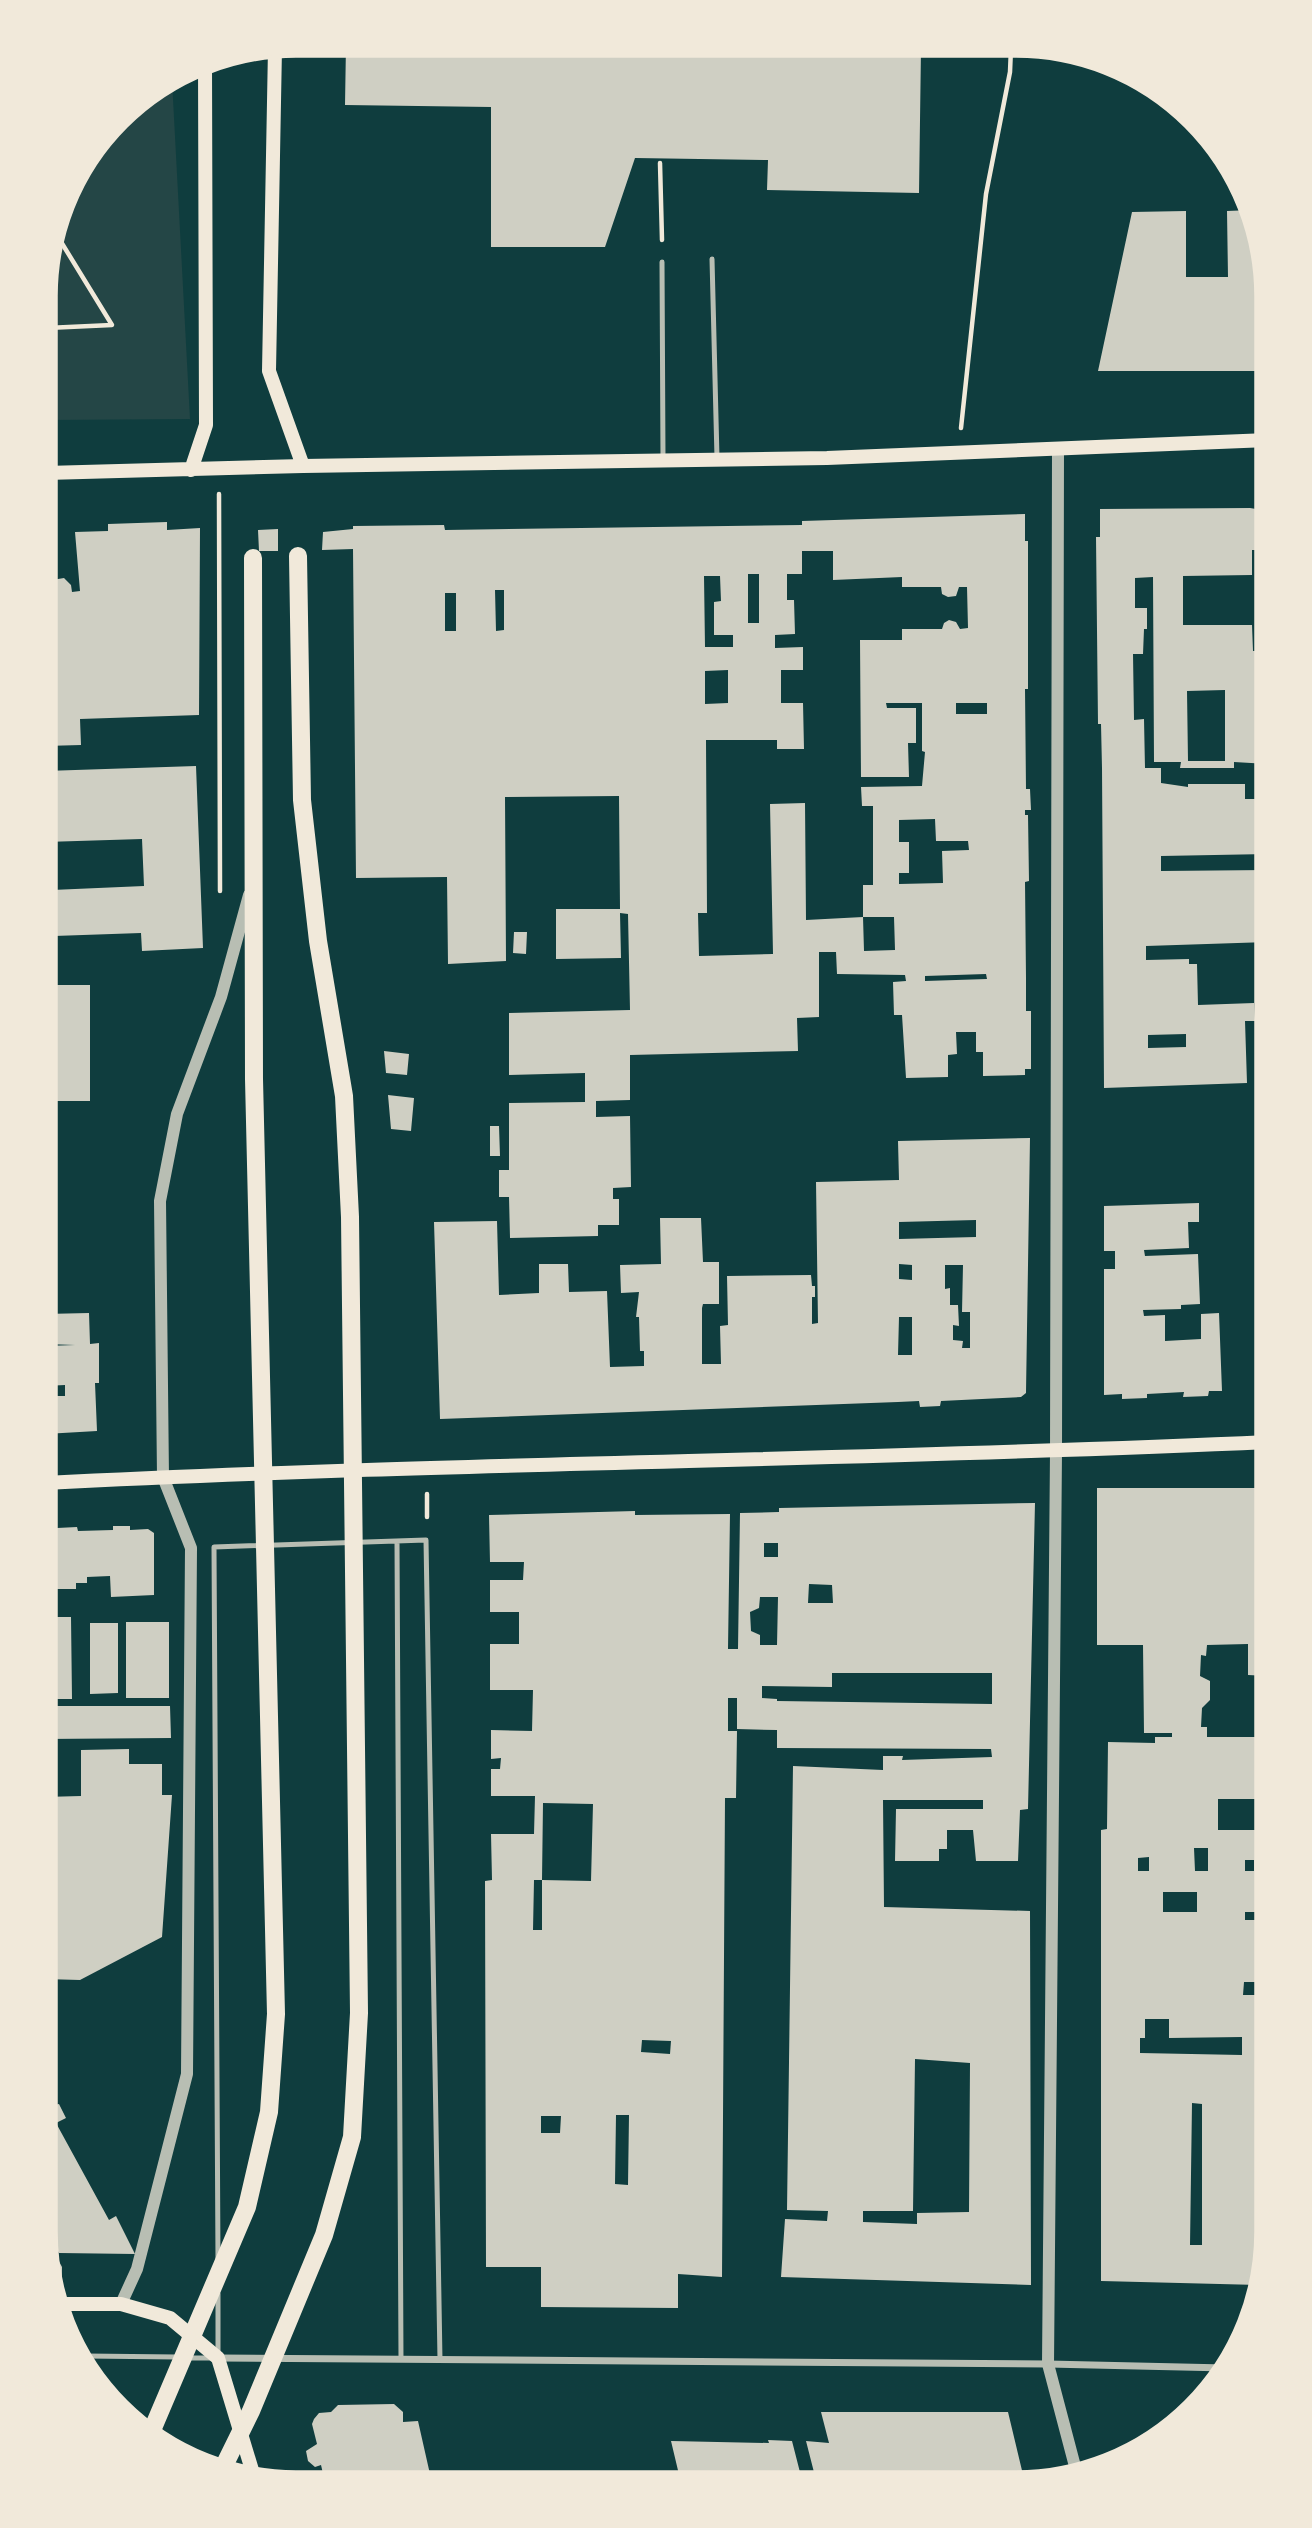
<svg xmlns="http://www.w3.org/2000/svg" width="1312" height="2528" font-family="'Noto Sans',sans-serif">
<style>
.green{fill:#244646}
.building{fill:#cfcfc3;fill-rule:evenodd}
.lines{fill:none;stroke-linecap:round;stroke-linejoin:round}
.path{stroke:#f1e9da;stroke-width:4.5}
.service{stroke:#b8beb3;stroke-width:5}
.minor{stroke:#b8beb3;stroke-width:7}
.tertiary{stroke:#b8beb3;stroke-width:12}
.secondary{stroke:#f1e9da;stroke-width:14}
.primary{stroke:#f1e9da;stroke-width:18}
.rim{fill:none;stroke:#f1e9da;stroke-width:3.5}
</style>
<rect width="100%" height="100%" fill="#0f3d3e"/>
<!-- green -->
<path class="green" d="M172 80 190 419 46 420V263L70 184 129 107Z"/>
<!-- building -->
<path class="building" d="M346 44 921 48 919 193 767 190 768 160 635 158 605 247H491V107L345 105Z
M1252 210 1268 296V371H1098L1132 212 1186 211V277H1228L1227 211Z
M1250 508 1268 511V764L1234 762V768H1180L1181 762H1154L1153 577 1135 578V608H1147V629H1144L1143 654H1133L1134 720 1144 719 1145 768H1161V783L1188 787V784H1245V799H1268V854L1161 856V871L1268 870V942L1146 946V960L1189 959V964H1197L1198 1005 1254 1003 1255 1021H1245L1247 1083 1104 1088 1102 768 1101 724H1098L1096 537H1100V509ZM1252 550H1258L1259 651H1253L1252 625H1183V576L1252 575ZM1225 690V761H1188L1187 691ZM1186 1034V1047L1148 1048V1035Z
M1025 514V541H1028V689H1025L1026 789H1030L1031 810H1025V815H1028L1029 881 1025 882 1026 978V1011H1031V1069H1025V1075L983 1076V1052H976V1032H956L957 1054 948 1055V1077L906 1078 902 1015H894L893 982 906 981 905 975 837 974 836 952H819V1017L797 1018 798 1051 630 1055V1100L596 1101V1117L630 1116 631 1187 613 1188V1199H619V1225H598V1236L510 1238 509 1197H499V1170H509V1103L585 1102V1073L509 1075V1013L630 1010 628 914 620 913 621 958 556 959V909H620L619 796 505 797 506 961 448 964 447 877 356 878 353 549 322 550 323 532 353 529V526L444 525 445 530 802 525V521ZM802 551H833V580L902 577V587H941L942 594 948 597 956 596 959 587H967L968 628 960 629 956 622 949 620 944 623 942 629H902V640H860L861 777H909L908 743H916V708H887L886 703H922V751L925 752 922 786 861 787 862 806H873V885H863V917L806 920 805 803 770 804 773 954 699 956 698 913H707L706 740H777V749H804L803 703H781V670H803V647L775 648V635L795 634 794 600H787V574H802ZM748 574H759V623H748ZM704 576H720L721 601 714 602V635H733V647H705ZM495 590H504V630L496 631ZM445 593H456V631H445ZM728 670V703L705 704V671ZM956 703H987V714H956ZM935 819 936 841H968L969 850 942 851 943 883 899 884V873H909V842H899V820ZM863 917H894L895 950 864 951ZM986 974 987 979 925 981V976Z
M167 522V530L200 528 199 715 80 719 81 745 45 746 46 581 64 578 71 585 72 592 80 591 75 532 108 531V524Z
M278 529V551H259L258 530Z
M196 766 203 948 142 951 141 933 54 936 52 890 144 886 142 839 45 842V771Z
M514 932H527L526 954 513 953Z
M45 985H90V1101H45Z
M384 1051 409 1054 407 1075 386 1073Z
M388 1095 414 1098 411 1131 391 1129Z
M490 1126H499L500 1156H490Z
M1030 1138 1026 1393 1021 1397 941 1401 940 1406 920 1407 919 1401 898 1402 440 1419 434 1222 497 1221 499 1295 539 1293V1264H568L569 1292 607 1291 610 1367 644 1366V1351H640L639 1317H636L639 1292 621 1293 620 1265 661 1264 660 1218H701L703 1262H719V1304H703L702 1308V1364H721L720 1326 728 1325 727 1276 811 1275 812 1286H815V1297H812V1324L818 1323 816 1182 899 1180 898 1141ZM976 1220V1237L899 1239V1222ZM899 1264 912 1265V1280L899 1279ZM945 1265H963L962 1312H970V1348H962L963 1341 953 1340V1325L959 1326 958 1305H950V1288L945 1289ZM899 1317H912V1355H898Z
M1199 1203V1222H1188L1189 1248 1144 1250 1145 1256 1198 1254 1200 1304 1181 1305V1309L1143 1310 1144 1316 1165 1315V1341L1201 1339V1314L1219 1313 1222 1391H1209L1208 1396 1183 1397 1184 1392 1147 1394V1398L1122 1399V1394L1104 1395V1269H1115V1251H1104V1206Z
M89 1313 90 1344 99 1343V1383H95L97 1431 45 1434V1396H65V1385L45 1386V1346L75 1345 45 1344V1314Z
M1097 1488H1268V1676L1248 1675V1644L1207 1645 1206 1656 1201 1655 1200 1676 1210 1681V1700L1202 1708 1201 1727H1207V1737H1268V1799H1218V1830H1268V1892H1263V1912H1245V1920H1265L1268 1926V1982H1244L1243 1995H1268V2249L1259 2285 1101 2281V1830L1107 1829 1108 1742 1155 1743V1737H1172V1733H1144L1143 1645H1097ZM1194 1848H1208V1871H1195ZM1149 1857V1871H1138V1858ZM1245 1860H1254V1871H1245ZM1163 1892H1197V1912H1163ZM1145 2019H1169V2038L1242 2037V2055L1140 2053V2038H1145ZM1192 2103 1202 2104V2245H1190Z
M1035 1503 1028 1809 1020 1810 1018 1861H976L973 1830H947V1849H939V1861H895L896 1809H983V1800H883L884 1907 1030 1911 1031 2285 781 2277 785 2219 827 2221 828 2211 787 2210 793 1766 883 1770V1756H903L902 1760 992 1757 991 1749 777 1748V1730L737 1729V1698H728V1731H737L736 1798H725L722 2277 678 2274V2308L541 2307V2267H486L485 1881 492 1880 491 1834H534L535 1796H491V1769H500L501 1758 491 1759V1730L532 1731 533 1690H490V1644H519V1612H490V1580H523L524 1562H490L489 1515 635 1511V1515L730 1514 728 1649H738L740 1513 779 1512V1508ZM764 1543H778V1557H764ZM809 1584 832 1585 833 1603H808ZM760 1597H778L777 1645H760V1635L751 1631 750 1612 759 1608ZM832 1673H992V1704L777 1701V1699L762 1698V1686L832 1687ZM543 1803 593 1804 591 1881 542 1880ZM534 1880H542V1930H533ZM642 2040 671 2041 670 2054 641 2052ZM915 2059 970 2063 969 2212 917 2213V2224L863 2222V2211H913ZM616 2115H629L628 2185 615 2184ZM541 2116H561L560 2133H541Z
M113 1526H130V1530L148 1529 154 1533V1595L111 1597 110 1576 87 1577V1583H76V1589H52L51 1584H44L45 1532H57V1528L77 1527 78 1531 113 1530Z
M44 1617H71L72 1699H44Z
M126 1622H169V1698H126Z
M90 1623H118V1693L90 1694Z
M44 1706H170L171 1738 44 1739Z
M44 1746H51V1793H44Z
M129 1749V1764H162V1795H172L162 1937 80 1980 44 1979V1797L81 1796V1750Z
M59 2104 66 2118 56 2123 109 2220 116 2216 135 2254 59 2253 48 2234 56 2232 44 2209V2107Z
M44 2233 62 2267V2278H51Z
M394 2404 403 2412V2422L418 2421 432 2483 325 2482 321 2465 315 2467 308 2461 306 2451 317 2444 312 2424 314 2419 319 2413 331 2412 338 2405Z
M821 2412H1008L1025 2483 817 2484 806 2441 829 2443Z
M768 2440 792 2441 803 2484 681 2483 671 2441 769 2443Z"/>
<g class="lines">
<!-- path -->
<path class="path" d="M660 163 662 240
M47 260 50 448
M47 328 112 325 55 232
M961 428 986 194 1010 72 1011 48
M219 494 220 891
M427 1517V1494"/>
<!-- service -->
<path class="service" d="M712 259 717 458
M662 262 663 458
M397 1541 401 2359
M218 2259 214 1547 426 1540 440 2360
M218 2294V2354
M86 2356 177 2357
M187 2358H212"/>
<!-- minor -->
<path class="minor" d="M219 2358 1048 2364 1226 2368"/>
<!-- tertiary -->
<path class="tertiary" d="M1058 448 1056 1452 1048 2364 1077 2474
M121 2304 137 2269 187 2074 191 1548 163 1477 160 1201 177 1114 221 997 249 895"/>
<!-- secondary -->
<path class="secondary" d="M275 48 269 371 303 466
M191 470 206 425 205 62
M46 473 303 466 827 458 1268 440
M45 1483C452 1462 860 1461 1268 1442
M56 2304H121L170 2318 218 2358 255 2480"/>
<!-- primary -->
<path class="primary" d="M150 2435 247 2207 269 2112 276 2014 254 1079 253 558
M222 2470 251 2411 324 2235 352 2137 359 2013 350 1217 344 1096 318 941 302 800 298 556"/>
</g>
<!-- crop -->
<path d="M0 0H1312V2528H0ZM296 56H1016A240 240 0 0 1 1256 296V2232A240 240 0 0 1 1016 2472H296A240 240 0 0 1 56 2232V296A240 240 0 0 1 296 56Z" fill="#f1e9da" fill-rule="evenodd"/>
<path class="rim" d="M296 56H1016A240 240 0 0 1 1256 296V2232A240 240 0 0 1 1016 2472H296A240 240 0 0 1 56 2232V296A240 240 0 0 1 296 56Z"/>
</svg>
